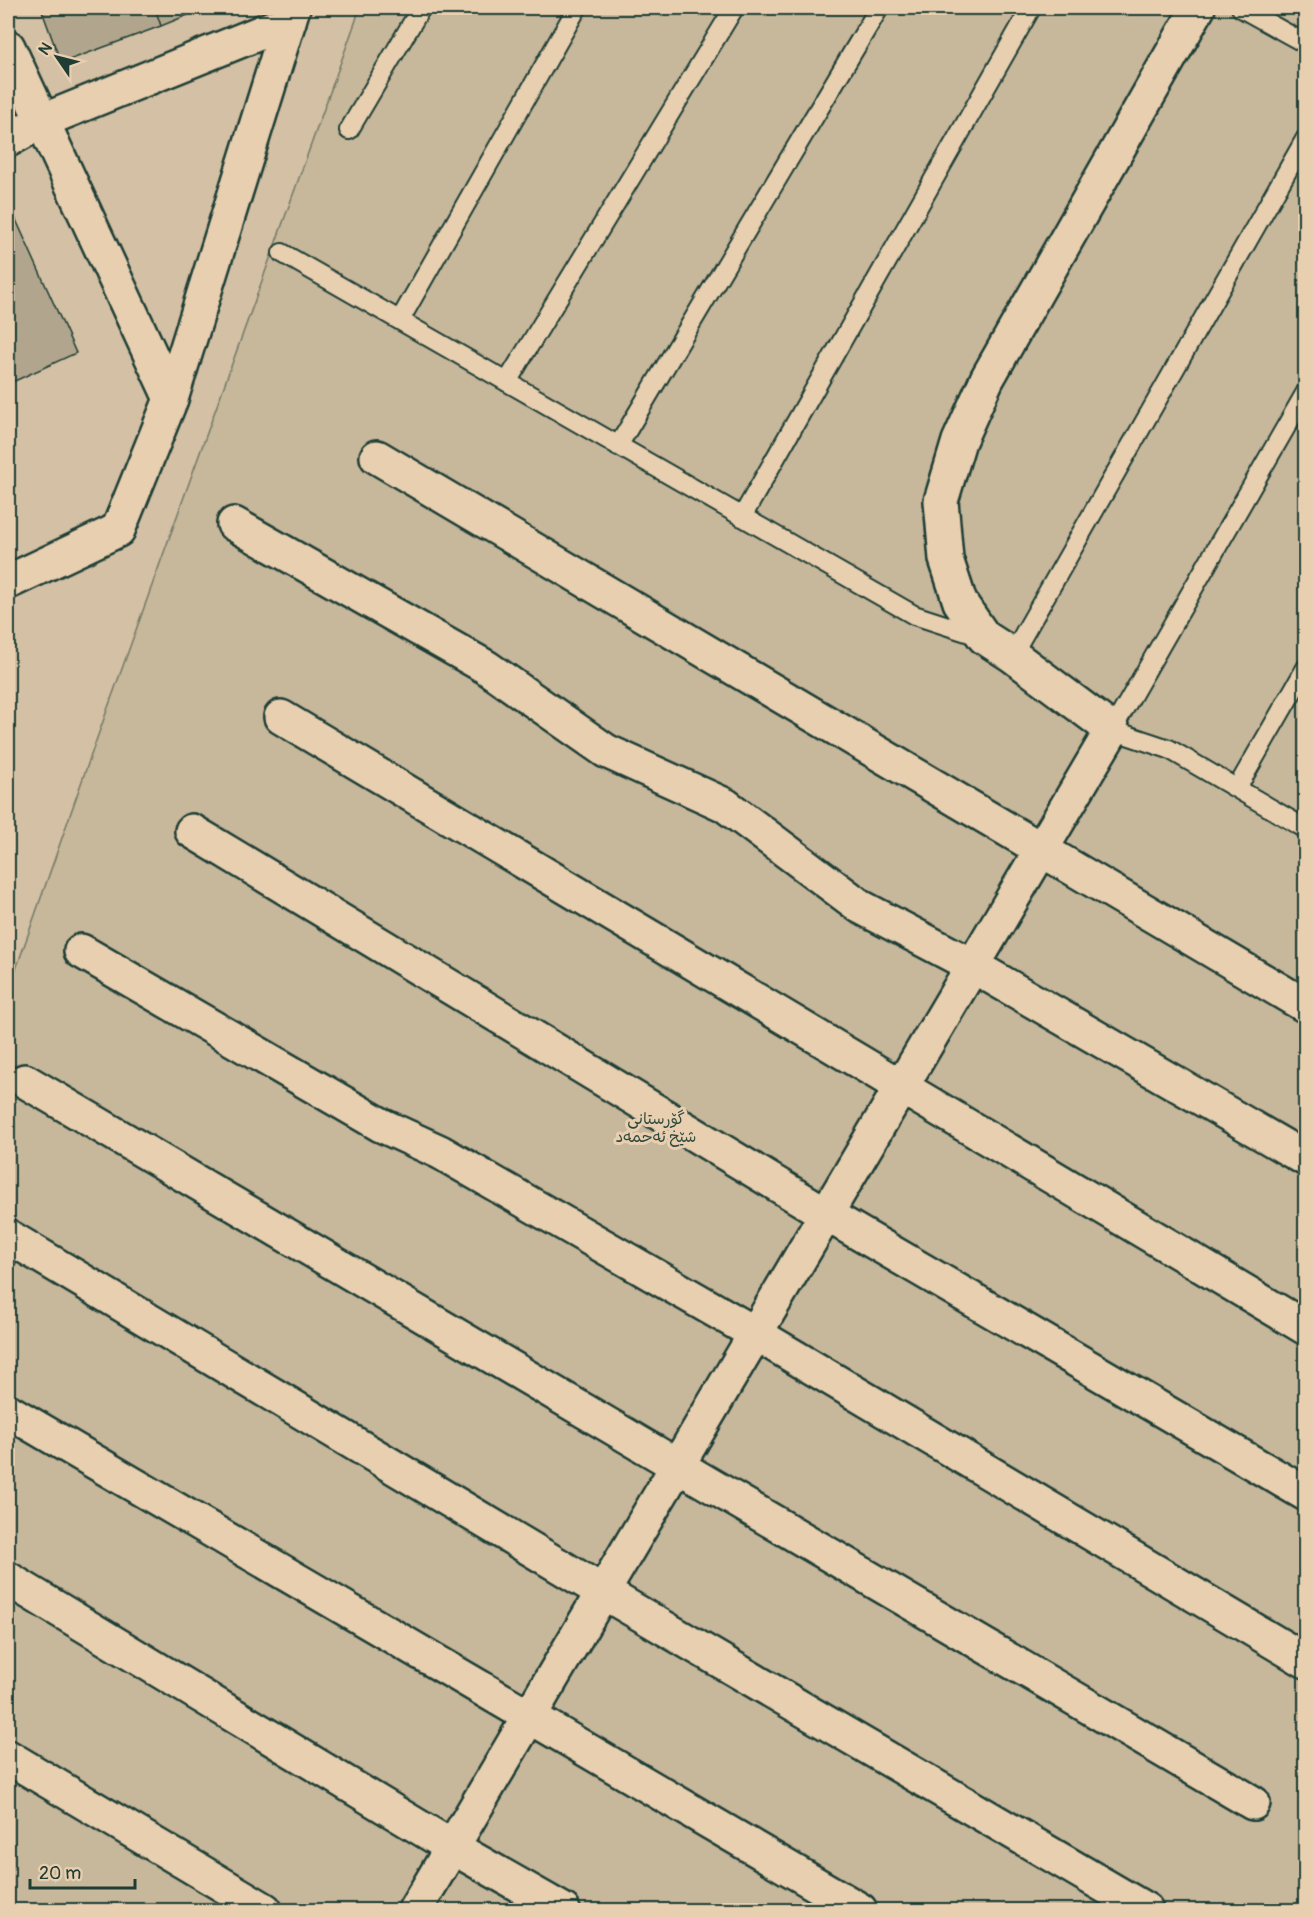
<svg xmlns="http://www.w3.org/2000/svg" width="1313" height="1918" font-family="Pangolin,'Playpen Sans Arabic',sans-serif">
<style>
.built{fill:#d4c0a4}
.green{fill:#c7b79b;stroke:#737a68;stroke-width:1.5}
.building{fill:#b1a68d;stroke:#1f3d34;stroke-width:1.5}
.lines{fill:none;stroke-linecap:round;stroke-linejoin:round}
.lane-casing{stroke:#1f3d34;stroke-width:22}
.street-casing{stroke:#1f3d34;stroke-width:38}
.secondary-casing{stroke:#1f3d34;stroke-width:38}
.lane{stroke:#e8cfb0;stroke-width:18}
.street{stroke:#e8cfb0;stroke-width:33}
.secondary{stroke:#e8cfb0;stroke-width:33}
.labels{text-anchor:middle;stroke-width:6;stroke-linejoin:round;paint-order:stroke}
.park-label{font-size:16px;fill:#30493e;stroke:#e8cfb0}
</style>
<rect width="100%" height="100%" fill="#e8cfb0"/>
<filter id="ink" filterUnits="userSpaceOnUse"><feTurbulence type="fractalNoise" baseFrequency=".0167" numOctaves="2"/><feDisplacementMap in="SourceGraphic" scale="12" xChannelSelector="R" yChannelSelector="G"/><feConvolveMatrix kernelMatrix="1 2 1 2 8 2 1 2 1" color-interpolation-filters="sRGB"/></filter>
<g filter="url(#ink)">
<!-- built -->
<path class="built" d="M8 8H359L356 20 97 738 8 992Z"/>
<!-- green -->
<path class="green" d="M359 8H1305V1910H8V992L97 738 356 20Z"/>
<!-- building -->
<path class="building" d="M41 8H155L161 26 61 63Z
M155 8H205L161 26Z
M8 202 76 353 8 384Z"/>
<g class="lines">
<!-- lane casing -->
<g class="lane-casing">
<path id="lane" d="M1241 8 1306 44
M349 130 421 8
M282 253 914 615 982 637
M400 320 577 8
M507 382 734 8
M1306 392 1112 730 1169 749 1306 829
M618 446 879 8
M742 517 1031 8
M1012 655 1306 138
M1237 788 1306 668"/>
</g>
<!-- street casing -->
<g class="street-casing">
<path id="street" d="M8 47 171 399
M377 457 1306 1006
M234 524 486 667 606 751 725 805 861 907 973 966 1306 1159
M8 582 118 530 171 399 293 8
M281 717 1306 1328
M192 831 826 1214 1306 1494
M81 951 381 1125 440 1152 756 1334 1306 1661
M25 1081 678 1466 1253 1803
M9 1237 603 1592 1146 1910
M8 1411 860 1910
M8 1579 452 1847 563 1910
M8 1757 265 1910
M415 1910 1112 730 1012 655 984 637 960 602 946 559 941 501 959 441 987 379 1198 8"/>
</g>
<!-- secondary casing -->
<g class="secondary-casing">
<path id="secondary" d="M8 140 42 121 289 21"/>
</g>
<!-- lane -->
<use href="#lane" class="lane"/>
<!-- street -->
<use href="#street" class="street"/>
<!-- secondary -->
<use href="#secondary" class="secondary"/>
</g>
</g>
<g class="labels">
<!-- park labels -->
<g class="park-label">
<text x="656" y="1124">گۆڕستانی<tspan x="656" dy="18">شێخ ئەحمەد</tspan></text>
</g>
</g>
<!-- margin -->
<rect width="1313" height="1918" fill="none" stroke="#e8cfb0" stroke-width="30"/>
<rect x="15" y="15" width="1283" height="1888" fill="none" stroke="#1f3d34" stroke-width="2" filter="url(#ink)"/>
<!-- north arrow -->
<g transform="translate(57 57) rotate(305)" stroke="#e8cfb0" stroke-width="4.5" paint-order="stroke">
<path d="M0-4.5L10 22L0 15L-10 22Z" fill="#1f3d34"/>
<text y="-9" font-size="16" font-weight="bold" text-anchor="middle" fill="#1f3d34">N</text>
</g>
<!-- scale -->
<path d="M30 1879v9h105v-9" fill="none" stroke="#1f3d34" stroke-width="3"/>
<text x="39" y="1879" font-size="18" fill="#1f3d34" stroke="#e8cfb0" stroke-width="4.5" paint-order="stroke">20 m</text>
</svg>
